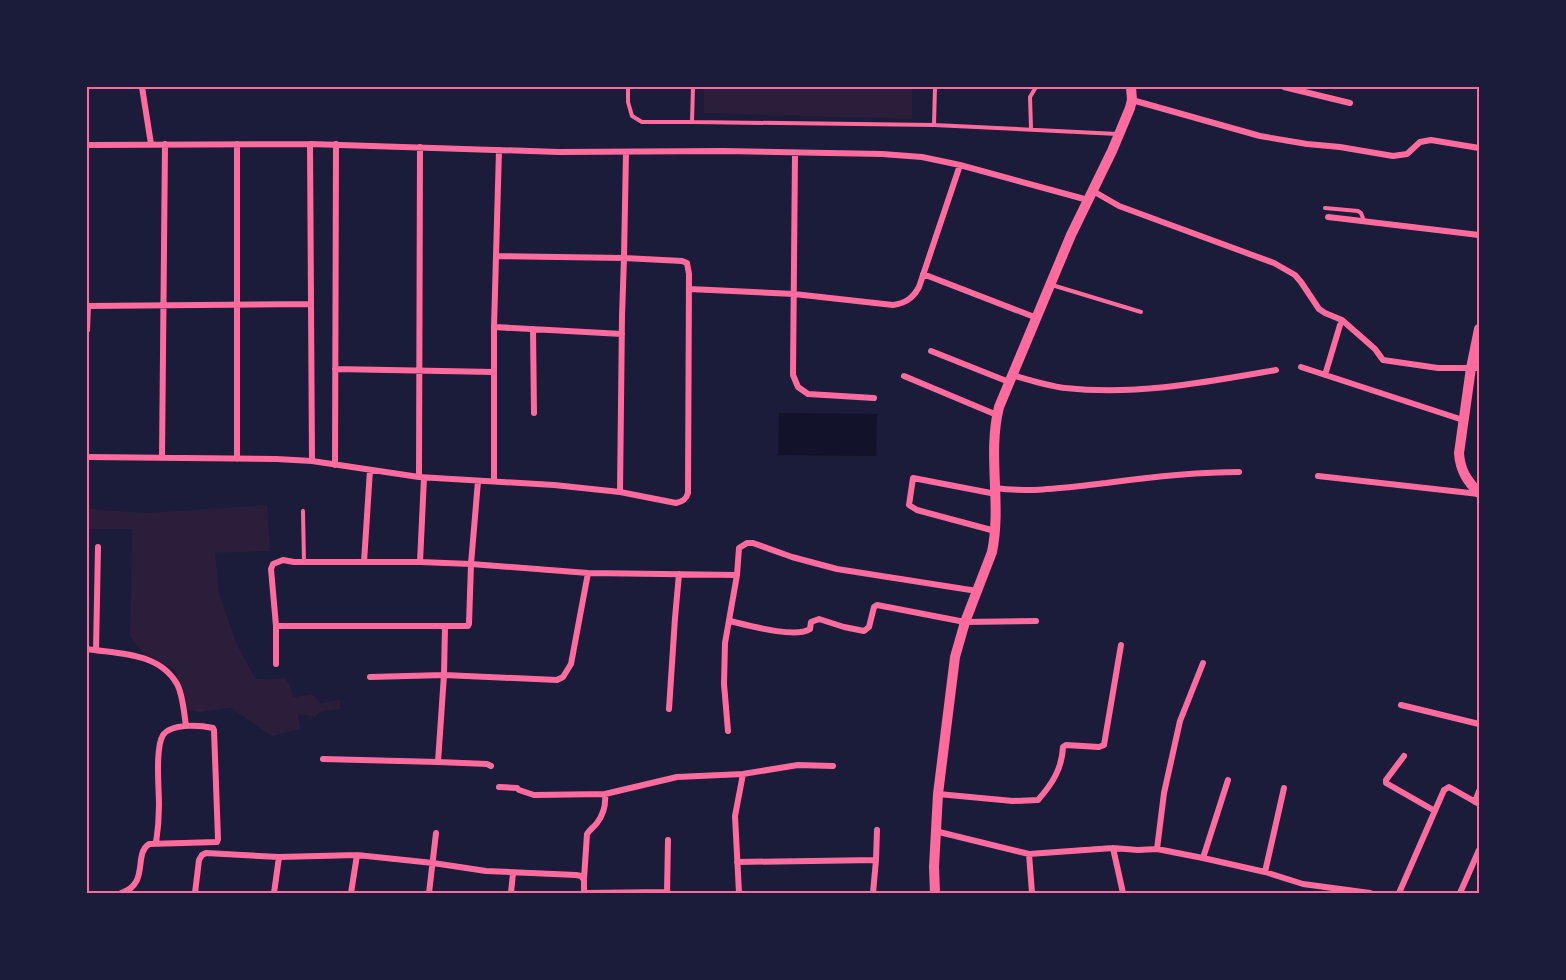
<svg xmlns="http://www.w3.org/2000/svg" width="1566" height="980" font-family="Raleway,sans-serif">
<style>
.green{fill:#2a1e3b}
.water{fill:#12122b}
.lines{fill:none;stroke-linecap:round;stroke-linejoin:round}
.service{stroke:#ff6b9d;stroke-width:4}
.minor{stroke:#ff6b9d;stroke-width:6}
.tertiary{stroke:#ff6b9d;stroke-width:10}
.neatline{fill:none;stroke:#ff6b9d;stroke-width:2}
</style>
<rect width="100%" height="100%" fill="#1b1b3a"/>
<!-- green -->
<path class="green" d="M704 87H912V119L704 113Z
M267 505 270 551 215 553 219 594 236 643 256 679 286 678 294 697 312 694 320 703 340 700V709L319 712 315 717 298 714 300 729 272 736 231 708 200 712 185 710 176 670 144 655 130 636 132 529H87V509L147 513Z"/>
<!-- water -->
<path class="water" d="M779 413 877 414 876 456 778 455Z"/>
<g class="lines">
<!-- service -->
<path class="service" d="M628 87V102L632 116 642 122H692L934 125 1118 134
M692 122 693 87
M934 125 935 87
M1031 128 1030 97 1036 87
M1325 208 1358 211 1361 213 1364 221
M1052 285 1141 312
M303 511 304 562"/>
<!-- minor -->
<path class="minor" d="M142 87 151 144
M1284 87 1350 103
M1132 100 1260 136 1307 144 1340 147 1393 156 1407 154 1420 142 1431 140 1479 148
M310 144 312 461
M90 145 310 144 559 152 723 151 882 154 922 157 960 165 1088 200
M795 153 793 375 798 387 808 394 874 398
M1093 191 1119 206 1274 263 1295 275 1301 282 1319 309 1325 313 1342 320 1375 349 1383 360 1438 368H1479
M1328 217 1479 235
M496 256 624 258 622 316 620 492
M923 274 1037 318
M689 289 794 294 893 305C906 303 913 298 919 287L960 165
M87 306 311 304
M494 327 622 334
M533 329 534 413
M87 330 88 306
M931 351 1009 382
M1301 367 1463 420
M335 369 494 372
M1012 375C1029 380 1048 386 1065 388 1136 396 1207 382 1276 370
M1325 375 1340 325
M904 376 997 415
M87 457 276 459 312 461 419 477 554 485 620 492 676 503C682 502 686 500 688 493L689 274 687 263 682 261 624 258 626 152
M162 458 165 144
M237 459V144
M335 465 336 144
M1318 476 1479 494
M419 477 420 147
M494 481V327L499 150
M995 488C1032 493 1070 487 1106 483 1150 477 1194 472 1239 472
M995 531 917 510 909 505 913 478 996 494
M364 562 370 470
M420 562 424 478
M730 621C747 625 796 639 810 629L811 622 819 619 844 627 864 631 869 627 874 607 877 605 965 622 1036 621
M276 626H468L469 624 471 564 478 481
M87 649C118 654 159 652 177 684 183 695 184 713 186 726
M96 650 98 547
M276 664V626L271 569 273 564 283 560 294 562H420L471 564 588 573 737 575 739 548 747 543H753L792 557 837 569 977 591
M370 677 444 675 557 680 563 677 571 664 588 573
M1401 705 1479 724
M669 709 675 618 679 574
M728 731 724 684 725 643 737 575
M1404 756 1386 780V783L1435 811
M323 759 438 762 444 675 445 626
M438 762 487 764 491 766
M499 787 517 788 519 790 534 795 605 794 677 777 743 774 798 765 833 766
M938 794 1013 801 1038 800C1052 784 1062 769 1063 747L1066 745 1099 747 1104 745 1121 645
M1475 802 1479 791
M935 831 1029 854 1113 848 1138 850 1157 849 1203 858 1265 872 1303 884 1370 893
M1113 848 1123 893
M1157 849 1164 793 1180 721 1203 663
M1029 854 1032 893
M1203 858 1228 780
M737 862 876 860
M1265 872 1284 788
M584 879 587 834C590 829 594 827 597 823 603 815 606 804 605 794
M121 893C150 884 133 854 149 844L217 842 218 839 214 730 213 728C200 725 172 723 163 735 155 748 159 789 159 805 159 818 158 830 156 843
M195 893 199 860 202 855 206 853 279 857 357 855 433 863 486 871 576 875 581 876 584 880V893
M274 893 279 857
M351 893 357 855
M429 893 436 833
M511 893 513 873
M584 893 667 892
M667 893 668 840
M739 893 735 816 743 774
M873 893 876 860 877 830
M1399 893 1444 790 1449 787 1479 804
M1460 893 1479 850"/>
<!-- tertiary -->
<path class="tertiary" d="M1479 329 1471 368 1459 453C1460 470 1467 481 1479 493
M935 893 934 867 938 794 955 657 965 622 992 552C1002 504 987 455 999 407L1071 235 1112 151 1130 108 1132 100 1131 87"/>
</g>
<!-- border -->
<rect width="1566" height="980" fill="none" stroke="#1b1b3a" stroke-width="177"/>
<rect x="88" y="88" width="1390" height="804" class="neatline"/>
</svg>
